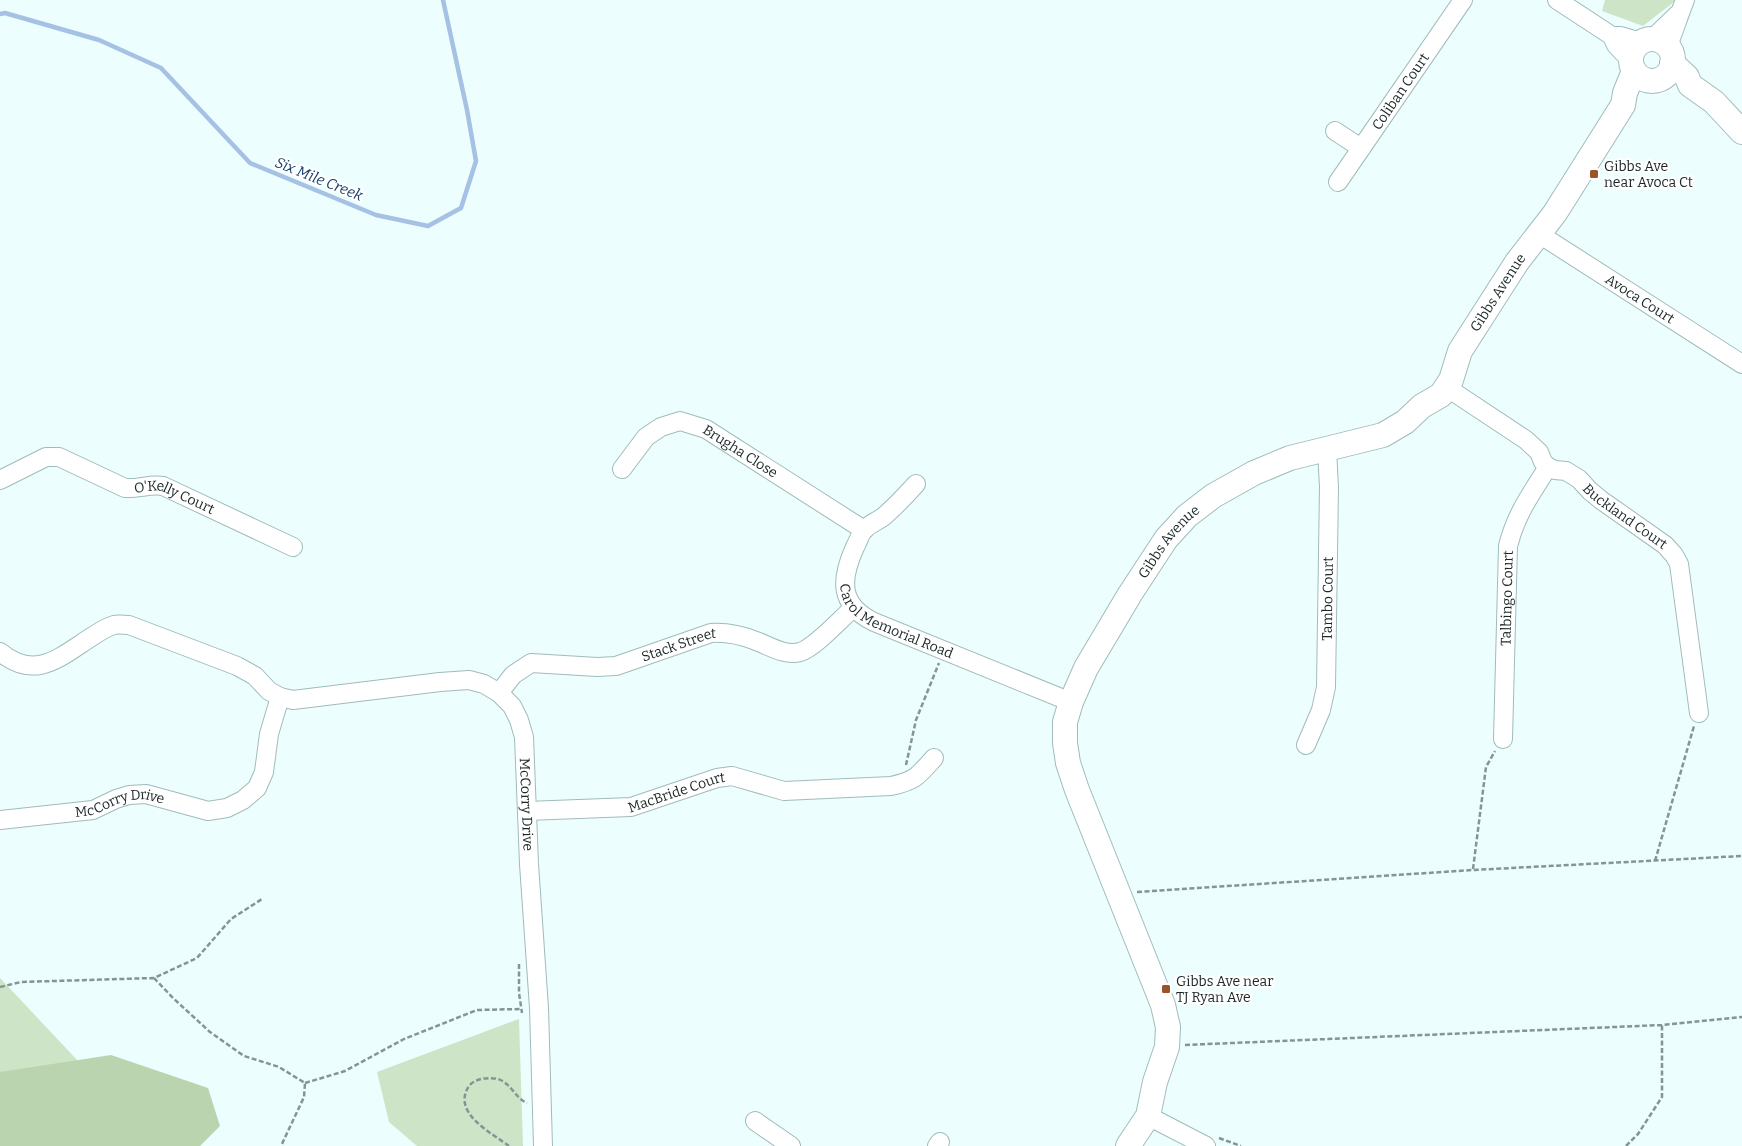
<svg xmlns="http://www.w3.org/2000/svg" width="1742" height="1146" font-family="Bitter,serif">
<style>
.green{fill:#cee4c6}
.forest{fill:#b9d4af}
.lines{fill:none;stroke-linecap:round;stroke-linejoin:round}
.stream{stroke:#a5c1e4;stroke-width:4.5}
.street-casing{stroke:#a0bbbb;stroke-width:20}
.secondary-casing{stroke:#a0bbbb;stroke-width:26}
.path{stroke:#859494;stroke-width:2.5;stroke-dasharray:5 2.5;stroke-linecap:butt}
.street{stroke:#fff;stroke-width:18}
.secondary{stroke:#fff;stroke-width:24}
.poi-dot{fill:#995429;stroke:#fff;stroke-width:2}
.labels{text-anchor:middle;stroke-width:4.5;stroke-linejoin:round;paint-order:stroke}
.street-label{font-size:14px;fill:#1b2626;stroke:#fff}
.poi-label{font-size:14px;fill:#1b2626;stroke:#fff;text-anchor:start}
.water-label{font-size:15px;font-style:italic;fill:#1b416e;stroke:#fff}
</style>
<rect width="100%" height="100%" fill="#edfefe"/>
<!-- green -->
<path class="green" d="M1605 0H1674V2L1643 26 1602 11Z
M0 978 141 1128 0 1146Z
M519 1019 523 1146H417L389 1122 377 1072Z"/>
<!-- forest -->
<path class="forest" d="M111 1055 208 1088 220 1126 200 1146H0V1072Z"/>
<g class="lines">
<!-- stream -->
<path class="stream" d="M0 14 5 13 99 40 161 68 250 163 376 215 428 226 461 208 476 161 467 110 443 0"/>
<!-- street casing -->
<g class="street-casing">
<g id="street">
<path d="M1557 0 1612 36 1616 45 1631 61"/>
<path d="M1612 36H1621L1641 42"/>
<path d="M1652 39 1678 14"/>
<path d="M1668 46C1674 31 1679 15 1685 0"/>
<path d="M1335 131 1361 148"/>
<path id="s1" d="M1338 182 1463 0"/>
<path id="s2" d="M1539 234 1742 364"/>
<path id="s3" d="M1446 387 1526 440 1539 452 1543 462 1548 467 1555 470 1566 471 1579 479 1590 491 1601 500 1665 545 1674 555 1679 564 1699 713"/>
<path id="s4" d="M622 469 646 437 661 427 680 421 706 429 864 530"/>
<path id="s5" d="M0 480 46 457H59L125 488C138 489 150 484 163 486L293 547"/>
<path id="s6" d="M916 484C906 495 895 507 883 517 878 521 869 524 864 530 860 534 858 542 855 547 840 580 839 605 874 622L1071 702"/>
<path id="s7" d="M0 652C36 682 61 656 93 636 99 632 107 627 114 625 118 624 125 625 129 625L237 666 255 676 269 691 280 697 293 700 440 682 469 680 484 684 499 693 512 706 519 720 524 737 529 864 539 1008 543 1146"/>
<path id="s8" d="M499 693 513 675 531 663 597 667 616 666 711 633C727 632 741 635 756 641 770 646 784 656 800 652 814 648 841 619 853 608"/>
<path id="s9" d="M1503 739 1508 546C1516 514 1531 494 1548 467"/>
<path id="s10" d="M1306 745 1321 710 1326 687 1329 487 1327 450"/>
<path id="s11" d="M527 811 631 807 717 778 732 776 784 791 891 786C915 781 918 776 934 758"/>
<path id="s12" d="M0 820 93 810 116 799 129 795 146 794 208 811 227 808 243 800 257 788 264 772 269 734 280 697"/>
<path d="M1148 1116 1206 1146"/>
<path d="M755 1121 791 1146"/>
<path d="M937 1146 940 1142"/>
</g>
</g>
<!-- secondary casing -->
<g class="secondary-casing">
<g id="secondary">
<circle cx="1652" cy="60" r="21"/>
<path d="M1672 63 1687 77 1690 85 1714 102 1742 132"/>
<path id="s13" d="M1128 1146 1148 1116 1155 1082 1167 1047 1168 1027 1163 1005 1077 790 1068 763 1065 743V722L1071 702 1086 668 1130 594 1166 539 1187 516 1213 496 1254 473 1290 458 1383 435 1405 422 1422 406 1441 395 1451 380 1460 351 1517 262 1555 213 1623 105 1625 93 1634 71"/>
</g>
</g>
<!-- path -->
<path class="path" d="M906 765 916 720 939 663
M1655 861 1694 726
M1473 869 1486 767 1495 751
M1137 892 1473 870 1742 856
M519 964V993L522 1013
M154 978 173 998 210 1032 244 1056 279 1067 305 1083 304 1097 281 1146
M0 987 21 982 154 978 197 958 231 919 262 899
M1185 1045 1662 1025 1742 1017
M305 1083 345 1071 404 1039 477 1010 520 1009
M1219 1138 1241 1146
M509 1146C492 1133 451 1113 469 1086 475 1078 489 1077 498 1079 511 1083 515 1098 527 1103
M1626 1146 1638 1134 1662 1097V1025"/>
<!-- street -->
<use href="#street" class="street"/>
<!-- secondary -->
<use href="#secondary" class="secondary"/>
</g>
<!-- markers -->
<g class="poi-dot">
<rect x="1589" y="169" width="10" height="10" rx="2.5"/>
<rect x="1161" y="984" width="10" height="10" rx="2.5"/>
</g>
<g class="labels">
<!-- street labels -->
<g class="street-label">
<text dy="5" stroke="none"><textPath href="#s1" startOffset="110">Coliban Court</textPath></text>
<text dy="5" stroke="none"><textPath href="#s13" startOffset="1096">Gibbs Avenue</textPath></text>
<text dy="5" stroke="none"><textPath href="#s2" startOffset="120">Avoca Court</textPath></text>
<text dy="5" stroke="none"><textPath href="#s4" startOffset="146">Brugha Close</textPath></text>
<text dy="5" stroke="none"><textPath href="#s5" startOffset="189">O'Kelly Court</textPath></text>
<text dy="5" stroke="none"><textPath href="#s3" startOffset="225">Buckland Court</textPath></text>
<text dy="5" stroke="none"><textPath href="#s13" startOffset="661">Gibbs Avenue</textPath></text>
<text dy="5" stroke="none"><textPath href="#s9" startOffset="141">Talbingo Court</textPath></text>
<text dy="5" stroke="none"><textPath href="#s10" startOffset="150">Tambo Court</textPath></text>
<text dy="5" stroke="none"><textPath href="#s6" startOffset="195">Carol Memorial Road</textPath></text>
<text dy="5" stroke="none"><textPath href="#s8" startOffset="196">Stack Street</textPath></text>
<text dy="5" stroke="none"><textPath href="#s11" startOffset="152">MacBride Court</textPath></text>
<text dy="5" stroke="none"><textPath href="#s7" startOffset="655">McCorry Drive</textPath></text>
<text dy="5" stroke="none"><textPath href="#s12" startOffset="122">McCorry Drive</textPath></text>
</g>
<!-- poi labels -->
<g class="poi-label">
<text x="1604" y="171">Gibbs Ave<tspan x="1604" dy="16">near Avoca Ct</tspan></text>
<text x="1176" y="986">Gibbs Ave near<tspan x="1176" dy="16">TJ Ryan Ave</tspan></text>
</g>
<!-- water labels -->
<g class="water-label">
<text transform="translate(319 179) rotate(22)" y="5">Six Mile Creek</text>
</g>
</g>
</svg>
